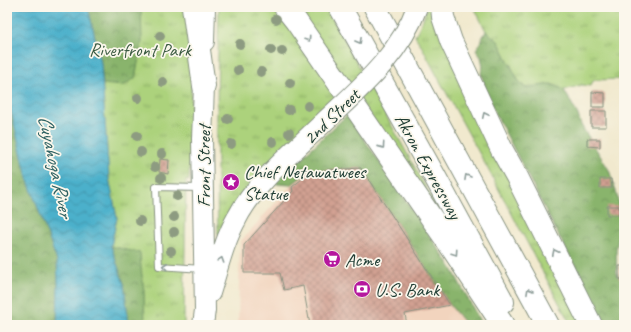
<svg xmlns="http://www.w3.org/2000/svg" width="631" height="332" font-family="Caveat,sans-serif">
<style>
.built{fill:#f2d4be}
.grass{fill:url(#grass-tufts);stroke:#668858}
.forest{fill:url(#forest-crowns);stroke:#547850}
.water{fill:url(#water-waves);stroke:#367680}
.building{fill:url(#building-cross-hatch)}
.lines{fill:none;stroke-linecap:round;stroke-linejoin:round}
.lane-casing{stroke:#889381;stroke-width:8}
.secondary-casing{stroke:#889381;stroke-width:20}
.primary-casing{stroke:#889381;stroke-width:22}
.highway-casing{stroke:#889381;stroke-width:24}
.lane{stroke:#fff;stroke-width:6}
.secondary{stroke:#fff;stroke-width:18}
.primary{stroke:#fff;stroke-width:20}
.highway{stroke:#fff;stroke-width:22}
.primary-bridge-casing{stroke:#889381;stroke-width:22;stroke-linecap:butt}
.primary-bridge{stroke:#fff;stroke-width:20}
.tree{fill:#8d9b81}
.oneway{stroke:#8f9e9a}
.labels{text-anchor:middle;stroke-width:3.5;stroke-linejoin:round;paint-order:stroke}
.park-label{font-size:19px;fill:#3b5b42;stroke:#fbf7ec}
.street-label{font-size:19px;fill:#1f3d34;stroke:#fbf7ec}
.poi-label{font-size:19px;fill:#1f3d34;stroke:#fbf7ec;text-anchor:start}
.water-label{font-size:20px;font-style:italic;fill:#2c6061;stroke:#fbf7ec}
</style>
<defs>
<pattern id="grass-tufts" width="24" height="20" patternUnits="userSpaceOnUse"><rect width="24" height="20" fill="#acd27c"/><path d="M3 7l-1-3M5 7V3M7 7l1-3M15 17l-1-3M17 17v-4M19 17l1-3" fill="none" stroke="#8bac66"/></pattern>
<pattern id="forest-crowns" width="20" height="18" patternUnits="userSpaceOnUse"><rect width="20" height="18" fill="#89b46c"/><path d="M2 6a3 3 0 1 1 6 0M12 15a3 3 0 1 1 6 0" fill="none" stroke="#6f945a"/></pattern>
<pattern id="water-waves" width="16" height="10" patternUnits="userSpaceOnUse"><rect width="16" height="10" fill="#4cb0cb"/><path d="M0 5q4-4 8 0t8 0" fill="none" stroke="#3f90a6"/></pattern>
<pattern id="building-cross-hatch" width="8" height="8" patternUnits="userSpaceOnUse"><rect width="8" height="8" fill="#d2a192"/><path d="M0 0l8 8M0 8l8-8" fill="none" stroke="#aa8478"/></pattern>
</defs>
<rect width="100%" height="100%" fill="#fbf7ec"/>
<filter id="ink" filterUnits="userSpaceOnUse"><feTurbulence type="fractalNoise" baseFrequency=".025" numOctaves="2"/><feDisplacementMap in="SourceGraphic" scale="8" xChannelSelector="R" yChannelSelector="G"/><feConvolveMatrix kernelMatrix="1 2 1 2 8 2 1 2 1" color-interpolation-filters="sRGB"/></filter>
<filter id="wash" filterUnits="userSpaceOnUse"><feTurbulence type="fractalNoise" baseFrequency=".012" numOctaves="4" result="noise"/><feDisplacementMap in="SourceGraphic" scale="16" xChannelSelector="R" yChannelSelector="G"/><feGaussianBlur stdDeviation="0.9" result="paint"/><feColorMatrix in="noise" values="0 0 0 0 0 0 0 0 0 0 0 0 0 0 0 0 0 1.4 0 .05"/><feComposite in="paint" operator="in"/></filter>
<g filter="url(#wash)">
<rect width="100%" height="100%" fill="#f1e9ce"/>
<!-- built -->
<path class="built" d="M365 162 467 325H238L240 242 310 164Z"/>
<!-- grass -->
<path class="grass" d="M88 7H186L192 65 189 181 186 180 184 325H129L124 284 111 246 117 218 109 178 101 63Z
M219 7H278L338 97 221 235H218C216 159 217 83 219 7Z
M294 7H326L445 222Z
M427 7H438L585 325H571L489 171 435 72 422 47 415 36 424 17Z
M474 7H624V79L594 80 590 86 582 85 564 90 551 84 526 89 518 80 498 41 486 31Z"/>
<!-- forest -->
<path class="forest" d="M88 7H141L142 42 135 78 123 86 103 84 101 63Z
M486 31 498 41 518 80 525 88 551 84 564 90 578 115 581 125 609 170 616 191 622 219 616 250 617 276 624 281V325H605L488 99 481 73 483 66 481 57 476 50Z
M7 95 27 178 57 261 58 283 57 325H7Z
M347 115 351 120 451 267 482 325H466L450 305 361 168 309 171 291 185 277 184 276 179 282 172 300 159Z
M111 246 140 253 141 268 144 291 145 325H129L124 284Z"/>
<!-- water -->
<path class="water" d="M7 7H88L101 63 109 178 117 218 111 246 124 284 129 325H57L58 283 57 261 27 178 7 95Z"/>
<g id="blocks">
<!-- building -->
<path class="building" d="M592 92 605 93V107H592Z
M591 111H606V127H591Z
M587 139H600V147L587 146Z
M160 159 169 160 168 174 159 172Z
M361 168 450 305 405 314 407 325H310L303 286 284 290 280 273H244V245L293 191 292 187 312 171Z
M600 179H611L612 188H600Z
M607 206H619V215H607Z
M619 266H624V279H619Z"/>
</g>
</g>
<g filter="url(#ink)">
<use href="#blocks" fill-opacity="0" stroke="#889381" stroke-width="1"/>
<g class="lines">
<!-- lane casing -->
<g class="lane-casing">
<path id="lane" d="M200 188 156 187 159 266 202 269"/>
</g>
<!-- secondary casing -->
<g class="secondary-casing">
<path id="secondary" d="M205 42 206 7"/>
</g>
<!-- primary casing -->
<g class="primary-casing">
<path id="primary" d="M210 293C218 268 224 241 237 218 255 183 295 150 323 123
M203 325 205 310 202 139 204 86"/>
</g>
<!-- highway casing -->
<g class="highway-casing">
<path id="highway" d="M193 7 204 86
M285 7 296 21 448 242 503 325
M340 7 434 175 503 302
M375 7 548 325
M442 7 443 17 451 41 502 150 517 177 591 325"/>
</g>
<!-- lane -->
<use href="#lane" class="lane"/>
<!-- secondary -->
<use href="#secondary" class="secondary"/>
<!-- primary -->
<use href="#primary" class="primary"/>
<!-- highway -->
<use href="#highway" class="highway"/>
<!-- primary-bridge casing -->
<g class="primary-bridge-casing">
<path id="primary-bridge" d="M323 123C359 89 400 55 417 7"/>
</g>
<!-- primary-bridge -->
<use href="#primary-bridge" class="primary-bridge"/>
</g>
<!-- trees -->
<g class="tree">
<circle cx="276" cy="19" r="5"/>
<circle cx="160" cy="36" r="5"/>
<circle cx="240" cy="44" r="5"/>
<circle cx="271" cy="50" r="5"/>
<circle cx="282" cy="51" r="5"/>
<circle cx="238" cy="70" r="5"/>
<circle cx="261" cy="72" r="5"/>
<circle cx="163" cy="82" r="5"/>
<circle cx="290" cy="83" r="5"/>
<circle cx="138" cy="98" r="5"/>
<circle cx="308" cy="106" r="5"/>
<circle cx="289" cy="110" r="5"/>
<circle cx="228" cy="119" r="5"/>
<circle cx="289" cy="133" r="5"/>
<circle cx="137" cy="136" r="5"/>
<circle cx="273" cy="142" r="5"/>
<circle cx="231" cy="144" r="5"/>
<circle cx="141" cy="152" r="5"/>
<circle cx="162" cy="154" r="5"/>
<circle cx="155" cy="167" r="5"/>
<circle cx="161" cy="178" r="5"/>
<circle cx="177" cy="196" r="5"/>
<circle cx="174" cy="217" r="5"/>
<circle cx="140" cy="221" r="5"/>
<circle cx="174" cy="232" r="5"/>
<circle cx="171" cy="251" r="5"/>
</g>
<!-- one-way arrows -->
<defs><path id="oneway-chevron" d="M-2-3.5L2.5 0L-2 3.5" fill="none" stroke-width="1.6" stroke-linecap="round" stroke-linejoin="round"/></defs>
<g class="oneway">
<use href="#oneway-chevron" transform="translate(308 39) rotate(56)"/>
<use href="#oneway-chevron" transform="translate(359 41) rotate(61)"/>
<use href="#oneway-chevron" transform="translate(485 115) rotate(-115)"/>
<use href="#oneway-chevron" transform="translate(382 146) rotate(55)"/>
<use href="#oneway-chevron" transform="translate(467 177) rotate(-119)"/>
<use href="#oneway-chevron" transform="translate(555 252) rotate(-116)"/>
<use href="#oneway-chevron" transform="translate(455 253) rotate(56)"/>
<use href="#oneway-chevron" transform="translate(221 260) rotate(-72)"/>
<use href="#oneway-chevron" transform="translate(165 266) rotate(-174)"/>
<use href="#oneway-chevron" transform="translate(529 291) rotate(-119)"/>
</g>
</g>
<!-- icons -->
<defs>
<g id="sight-disc" transform="scale(0.9)"><circle r="9.5" fill="#b5179e" stroke="#fbf7ec"/><path d="M0-6L1.8-2.2L6-1.7L2.9 1.2L3.7 5.4L0 3.3L-3.7 5.4L-2.9 1.2L-6-1.7L-1.8-2.2Z" fill="#fff"/></g>
<g id="supermarket-disc" transform="scale(0.9)"><circle r="9.5" fill="#b5179e" stroke="#fbf7ec"/><path d="M-6-5.5h2.5l.6 2H6L4.5 2H-2.5L-4.4-4H-6ZM-1.5 3.2a1.3 1.3 0 1 0 .1 0ZM3 3.2a1.3 1.3 0 1 0 .1 0Z" fill="#fff"/></g>
<g id="bank-disc" transform="scale(0.9)"><circle r="9.5" fill="#b5179e" stroke="#fbf7ec"/><path d="M-6-4H6V4H-6ZM0-2.3a2.3 2.3 0 1 0 0 4.6a2.3 2.3 0 1 0 0-4.6Z" fill="#fff"/></g>
</defs>
<g fill-rule="evenodd">
<use href="#sight-disc" x="231" y="182"/>
<use href="#supermarket-disc" x="332" y="259"/>
<use href="#bank-disc" x="362" y="289"/>
</g>
<g class="labels">
<!-- park labels -->
<g class="park-label">
<text x="140" y="56">Riverfront Park</text>
</g>
<!-- street labels -->
<g class="street-label">
<text transform="translate(331 116) rotate(-44)" y="7">2nd Street</text>
<text transform="translate(203 166) rotate(-90)" y="7">Front Street</text>
<text transform="translate(429 166) rotate(61)" y="7">Akron Expressway</text>
</g>
<!-- poi labels -->
<g class="poi-label">
<text x="244" y="178">Chief Netawatwees<tspan x="244" dy="22">Statue</tspan></text>
<text x="345" y="266">Acme</text>
<text x="375" y="296">U.S. Bank</text>
</g>
<!-- water labels -->
<g class="water-label">
<text transform="translate(56 166) rotate(78)" y="7">Cuyahoga River</text>
</g>
</g>
<!-- margin -->
<rect width="631" height="332" fill="none" stroke="#fbf7ec" stroke-width="24"/>
</svg>
